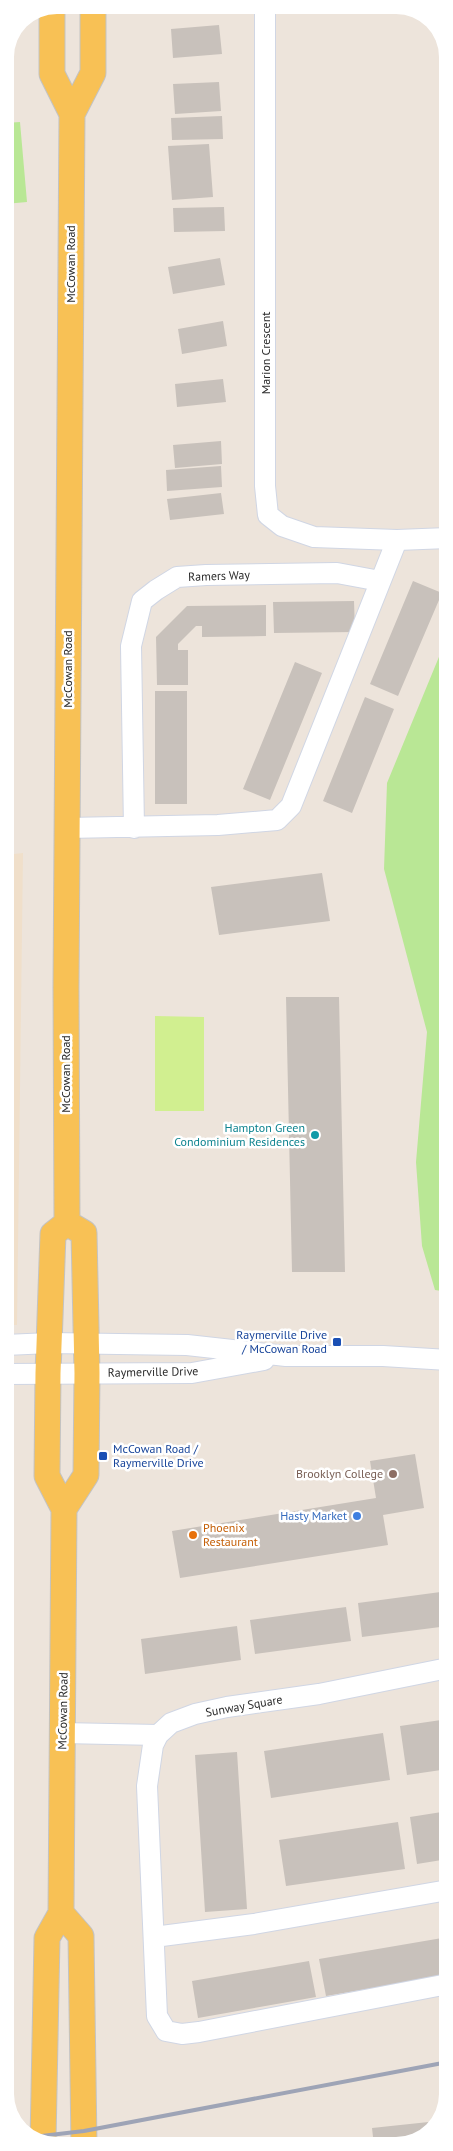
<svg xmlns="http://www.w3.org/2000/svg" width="453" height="2151" font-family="'PT Sans',sans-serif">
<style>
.education{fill:#f0dfca}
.green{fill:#b9e795}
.pitch{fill:#d1ef90}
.building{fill:#c8c1bb}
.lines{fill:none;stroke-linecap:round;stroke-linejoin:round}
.minor-casing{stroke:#d0d6e4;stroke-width:22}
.major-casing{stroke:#c3c3c3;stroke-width:27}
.minor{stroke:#fff;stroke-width:20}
.major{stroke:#f8c155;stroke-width:25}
.rail{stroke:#9ea4b6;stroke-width:4}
.culture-dot{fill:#0f9aa8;stroke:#fff;stroke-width:2}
.transit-dot{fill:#1a4fb4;stroke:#fff;stroke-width:2}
.education-dot{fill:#8d6e63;stroke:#fff;stroke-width:2}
.shop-dot{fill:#3f7fe0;stroke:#fff;stroke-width:2}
.food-dot{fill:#e8710a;stroke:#fff;stroke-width:2}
.labels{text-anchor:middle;stroke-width:5;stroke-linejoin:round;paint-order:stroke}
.street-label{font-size:12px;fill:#2a2a2a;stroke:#fff}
.culture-label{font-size:12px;fill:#0d838f;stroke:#fff;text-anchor:end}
.transit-label{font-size:12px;fill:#164399;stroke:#fff;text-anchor:end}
.education-label{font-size:12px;fill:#785e54;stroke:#fff;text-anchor:end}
.shop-label{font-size:12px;fill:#366cbe;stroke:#fff;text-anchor:end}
.food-label{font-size:12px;fill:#c56008;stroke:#fff;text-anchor:start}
</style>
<rect width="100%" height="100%" fill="#ede4db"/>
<!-- education -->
<path class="education" d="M23 853 17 1325H5V855Z"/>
<!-- green -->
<path class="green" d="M20 122 27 202 5 204V123Z
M448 635V1292L435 1290 422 1246 416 1162 427 1032 384 869 387 783Z"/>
<!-- pitch -->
<path class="pitch" d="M155 1016 204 1017V1111H155Z"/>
<!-- building -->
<path class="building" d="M219 25 222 54 173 58 171 29Z
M219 82 221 111 175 114 173 84Z
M222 116 223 139 172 140 171 118Z
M209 144 213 197 172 200 168 146Z
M224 207 225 231 174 232 173 208Z
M220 258 225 285 173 294 168 267Z
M223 321 227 346 182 354 178 329Z
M223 379 226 402 177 407 175 384Z
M221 441 222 464 175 468 173 445Z
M221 466 222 487 167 491 166 470Z
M221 493 224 514 170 520 167 499Z
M413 581 442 593 398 696 370 684Z
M354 601 355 632 274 633 273 602Z
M266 605V636L202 637V626H196L178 644V650H188V685H157L156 637 187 606Z
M295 662 322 673 270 800 243 789Z
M155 691H187V804H155Z
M365 697 394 709 352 813 323 801Z
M322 873 330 921 219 935 211 887Z
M286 997H339L345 1272H292Z
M415 1454 424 1508 383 1515 388 1545 180 1578 172 1531 376 1498 370 1461Z
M448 1591V1626L362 1637 358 1603Z
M346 1607 351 1641 255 1654 250 1620Z
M237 1626 241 1660 145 1674 141 1639Z
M448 1719V1769L407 1775 400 1726Z
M383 1733 390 1780 271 1798 264 1751Z
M237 1752 247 1909 205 1912 195 1755Z
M448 1811V1859L417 1864 410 1817Z
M398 1822 405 1869 286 1886 279 1840Z
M448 1937V1975L326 1996 319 1959Z
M309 1961 316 1997 198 2018 192 1981Z
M438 2121 435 2129 404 2146H374L372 2128Z"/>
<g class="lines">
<!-- minor casing -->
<g class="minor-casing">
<path id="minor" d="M265 5V486L268 515 282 526 314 537 397 540 448 538
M67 828 218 825 277 820 291 806 397 540
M134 828 131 646 142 601 156 590 177 577 206 575 337 573 380 581
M5 1345 50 1343 187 1345 286 1356H383L448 1360
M5 1374 192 1373 264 1360
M448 1668 319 1694 227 1707 195 1714 171 1723 158 1735 153 1745 147 1786 157 2016 166 2031 182 2034 199 2032 448 1984
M62 1733 158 1735
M154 1937 254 1924 448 1890"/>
</g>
<!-- major casing -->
<g class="major-casing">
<path id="major" d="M52 7V74L72 114 66 988 67 1223
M72 114 93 73V5
M64 1509 86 1475 87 1373 84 1233 67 1223
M61 1913 81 1936 84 2146
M43 2142 47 1938 61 1913 64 1509 47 1476 48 1373 53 1234 67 1223"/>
</g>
<!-- minor -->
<use href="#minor" class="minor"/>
<!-- major -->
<use href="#major" class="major"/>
<!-- rail -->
<path class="rail" d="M33 2137 84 2131 448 2062"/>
</g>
<!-- markers -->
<circle class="culture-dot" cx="315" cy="1135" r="5"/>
<g class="transit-dot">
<rect x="332" y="1337" width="10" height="10" rx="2.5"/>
<rect x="98" y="1451" width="10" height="10" rx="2.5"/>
</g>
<circle class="education-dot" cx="393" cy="1474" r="5"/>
<circle class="shop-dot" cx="357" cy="1516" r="5"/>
<circle class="food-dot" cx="193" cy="1535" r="5"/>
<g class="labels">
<!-- street labels -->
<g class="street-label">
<text transform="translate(71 264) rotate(-90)" y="4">McCowan Road</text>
<text transform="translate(266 353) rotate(-90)" y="4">Marion Crescent</text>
<text transform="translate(219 576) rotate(-2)" y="4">Ramers Way</text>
<text transform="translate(68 669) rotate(-90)" y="4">McCowan Road</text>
<text transform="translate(66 1074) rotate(-90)" y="4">McCowan Road</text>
<text transform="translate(153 1372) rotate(-1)" y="4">Raymerville Drive</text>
<text transform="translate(244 1706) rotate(-10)" y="4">Sunway Square</text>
<text transform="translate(63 1711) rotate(-89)" y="4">McCowan Road</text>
</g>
<!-- culture labels -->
<g class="culture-label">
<text x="305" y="1132">Hampton Green<tspan x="305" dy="14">Condominium Residences</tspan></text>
</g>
<!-- transit labels -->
<g class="transit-label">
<text x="327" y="1339">Raymerville Drive<tspan x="327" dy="14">/ McCowan Road</tspan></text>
<text x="113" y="1453" text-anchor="start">McCowan Road /<tspan x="113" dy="14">Raymerville Drive</tspan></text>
</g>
<!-- education labels -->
<g class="education-label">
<text x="383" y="1478">Brooklyn College</text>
</g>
<!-- shop labels -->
<g class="shop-label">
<text x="347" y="1520">Hasty Market</text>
</g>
<!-- food labels -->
<g class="food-label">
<text x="203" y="1532">Phoenix<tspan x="203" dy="14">Restaurant</tspan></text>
</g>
</g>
<!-- crop -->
<path d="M0 0H453V2151H0ZM57 14H396A43 43 0 0 1 439 57V2094A43 43 0 0 1 396 2137H57A43 43 0 0 1 14 2094V57A43 43 0 0 1 57 14Z" fill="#fff" fill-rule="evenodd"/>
</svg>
